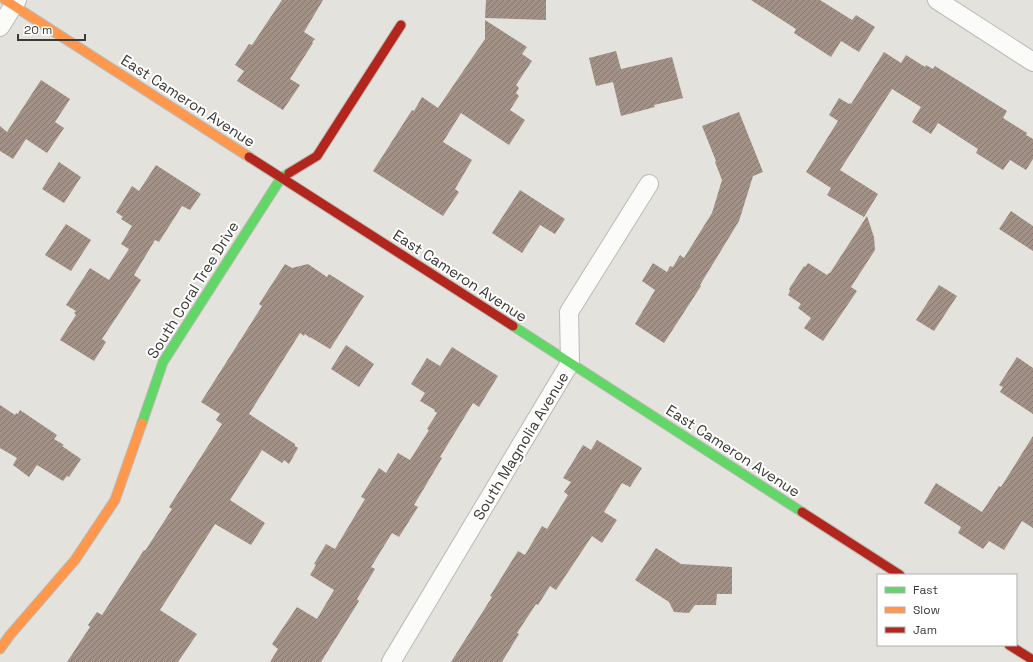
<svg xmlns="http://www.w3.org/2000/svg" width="1033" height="662" font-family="'Space Grotesk',sans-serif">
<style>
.building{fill:url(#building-hatch)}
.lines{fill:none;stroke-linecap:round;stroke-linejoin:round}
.street-casing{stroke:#bbbab5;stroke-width:20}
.fast-casing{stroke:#bbbab5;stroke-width:11}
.slow-casing{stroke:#bbbab5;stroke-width:11}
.jam-casing{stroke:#bbbab5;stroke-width:11}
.street{stroke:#fbfbfa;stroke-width:18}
.fast{stroke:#63d668;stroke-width:9}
.slow{stroke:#ff974d;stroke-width:9}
.jam{stroke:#b3261e;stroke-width:9}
.labels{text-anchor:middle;stroke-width:4;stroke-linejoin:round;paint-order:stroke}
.street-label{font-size:15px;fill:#3b3a36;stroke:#fff}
</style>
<defs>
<pattern id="building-hatch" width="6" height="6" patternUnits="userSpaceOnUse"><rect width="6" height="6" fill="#a29187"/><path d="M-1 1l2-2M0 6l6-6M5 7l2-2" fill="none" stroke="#85776f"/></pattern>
</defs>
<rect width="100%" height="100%" fill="#e3e2dc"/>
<!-- building -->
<path class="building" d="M282 0H323L304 32 315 39 312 42 313 43 290 79 300 85 283 110 237 81 244 71 235 65 249 44 252 45Z
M486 0H546V20L485 18Z
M751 0H820L852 20 856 15 875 27 859 52 841 41 831 57 794 33 796 29Z
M485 20 527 47 522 54 532 61 516 85 519 88 516 93 519 96 510 110 525 120 509 145 461 113 443 142 472 160 455 189 459 192 443 216 373 171 412 110 414 111 422 97 438 108 485 39Z
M616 51 621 69 672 57 683 98 654 105 655 107 621 116 613 82 596 86 589 58Z
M884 52 901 63 906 55 925 67 926 65 933 69 935 66 1007 111 1003 118 1027 133 1026 135 1033 139V159L1026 170 1010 160 1003 170 976 153 978 149 938 123 931 134 912 122 921 107 892 89 840 170 878 194 864 217 827 195 831 188 806 172 838 121 829 115 839 98 849 104 850 103 851 104Z
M41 80 70 99 55 122 64 128 47 153 26 139 13 159 0 151V126L7 132Z
M739 112 763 172 753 176 739 221 700 285 701 286 664 343 635 324 655 290 642 281 653 263 667 272 670 266 673 267 680 255 684 258 712 213 722 180 715 162 716 161 702 126Z
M59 162 81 177 64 203 42 189Z
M156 165 201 194 190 210 182 206 159 242 155 240 134 275 141 280 102 339 106 342 94 361 60 340 76 315 74 313 76 311 66 305 90 268 109 280 129 249 121 244 132 226 121 219 123 217 116 212 132 186 139 191Z
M520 190 565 219 555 234 540 225 522 253 492 233Z
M1011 211 1033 226V251L999 229Z
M867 216 874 237 875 250 851 287 857 291 823 341 804 328 811 318 798 308 801 304 788 295 790 291 789 289 804 266 805 267 808 263 827 275 829 273H830Z
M66 224 91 240 71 271 45 255Z
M285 264 292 268 308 264 327 277 329 274 364 296 330 349 310 337V338L305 334 304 336 300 333 249 414 295 444V446L298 448 289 464 284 460 282 463 262 450 230 500 265 523 251 545 215 524 160 610 197 634 178 662H67L90 627 88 625 97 612 102 615 144 550 145 551 172 509 169 507 222 424 216 420 220 414 201 402 262 306 259 304Z
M939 285 957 296 934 331 916 320Z
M346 345 374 364 359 387 331 369Z
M452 347 498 376 479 407 473 403 440 457 442 458 414 505 418 507 399 537 392 533 371 567 375 569 357 599 359 601 321 662H270L278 649 272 644 297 607 317 619 334 590 310 575 316 565 314 564 326 544 335 549 365 499 361 497 379 468 386 473 398 453 410 460 429 430 427 429 437 413 434 411 435 410 420 401 425 393 411 384 427 358 440 366Z
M1017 357 1033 368V414L1000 392 1003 387 999 385Z
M0 405 15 415 16 413 18 414 20 410 57 435 54 439 64 445 62 446 81 459 69 477 67 476 63 481 37 465 29 477 13 465 17 458 0 448Z
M1033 436V528L1022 521 1004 550 989 541 983 549 958 533 961 527 924 503 936 483 982 512 999 486 1001 487Z
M597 440 642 468 630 487 622 483 604 512 617 520 602 543 592 536 556 590 550 586 538 605 536 604 517 633 519 634 502 662H451L492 597 490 596 518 551 525 555 542 526 547 529 568 495 564 492 571 482 563 478 583 445 591 450Z
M656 548 681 564 732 567V594H717L716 605H695L689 613 674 612 669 602 635 580Z"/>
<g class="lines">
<!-- street casing -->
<g class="street-casing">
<path id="street" d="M937 0 1033 62
M0 27 17 0
M391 662 570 363 569 312 649 184"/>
</g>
<!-- fast casing -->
<g class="fast-casing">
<path id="fast" d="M513 326 802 512
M142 423 163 362 281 178 289 173"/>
</g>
<!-- slow casing -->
<g class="slow-casing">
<path id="slow" d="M5 0 249 157
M0 649 10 635 75 560 115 500 142 423"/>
</g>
<!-- jam casing -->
<g class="jam-casing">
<path id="jam" d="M249 157 513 326
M289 173 317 156 401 25
M802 512 900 575
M1009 645 1033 660"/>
</g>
<!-- street -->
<use href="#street" class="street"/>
<!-- fast -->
<use href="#fast" class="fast"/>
<!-- slow -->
<use href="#slow" class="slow"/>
<!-- jam -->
<use href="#jam" class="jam"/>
</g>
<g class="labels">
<!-- street labels -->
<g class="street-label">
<text transform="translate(188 101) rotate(33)" y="5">East Cameron Avenue</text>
<text transform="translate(460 276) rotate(33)" y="5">East Cameron Avenue</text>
<text transform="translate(193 290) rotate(-58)" y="5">South Coral Tree Drive</text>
<text transform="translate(521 446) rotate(-59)" y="5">South Magnolia Avenue</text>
<text transform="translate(733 451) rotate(33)" y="5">East Cameron Avenue</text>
</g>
</g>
<!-- legend -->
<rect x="877" y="574" width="140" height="72" fill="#ffffff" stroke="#b1b0af"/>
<rect x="885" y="587" width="20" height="6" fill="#63d668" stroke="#b1b0af"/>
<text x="913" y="594" font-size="12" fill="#3b3a36">Fast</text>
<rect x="885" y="607" width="20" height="6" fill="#ff974d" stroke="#b1b0af"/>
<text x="913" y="614" font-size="12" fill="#3b3a36">Slow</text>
<rect x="885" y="627" width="20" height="6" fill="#b3261e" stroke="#b1b0af"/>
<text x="913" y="634" font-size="12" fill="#3b3a36">Jam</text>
<!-- scale -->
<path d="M18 34v6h67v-6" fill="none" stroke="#3b3a36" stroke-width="2"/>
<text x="24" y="34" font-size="12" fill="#3b3a36" stroke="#ffffff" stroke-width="3" paint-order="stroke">20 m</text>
</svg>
